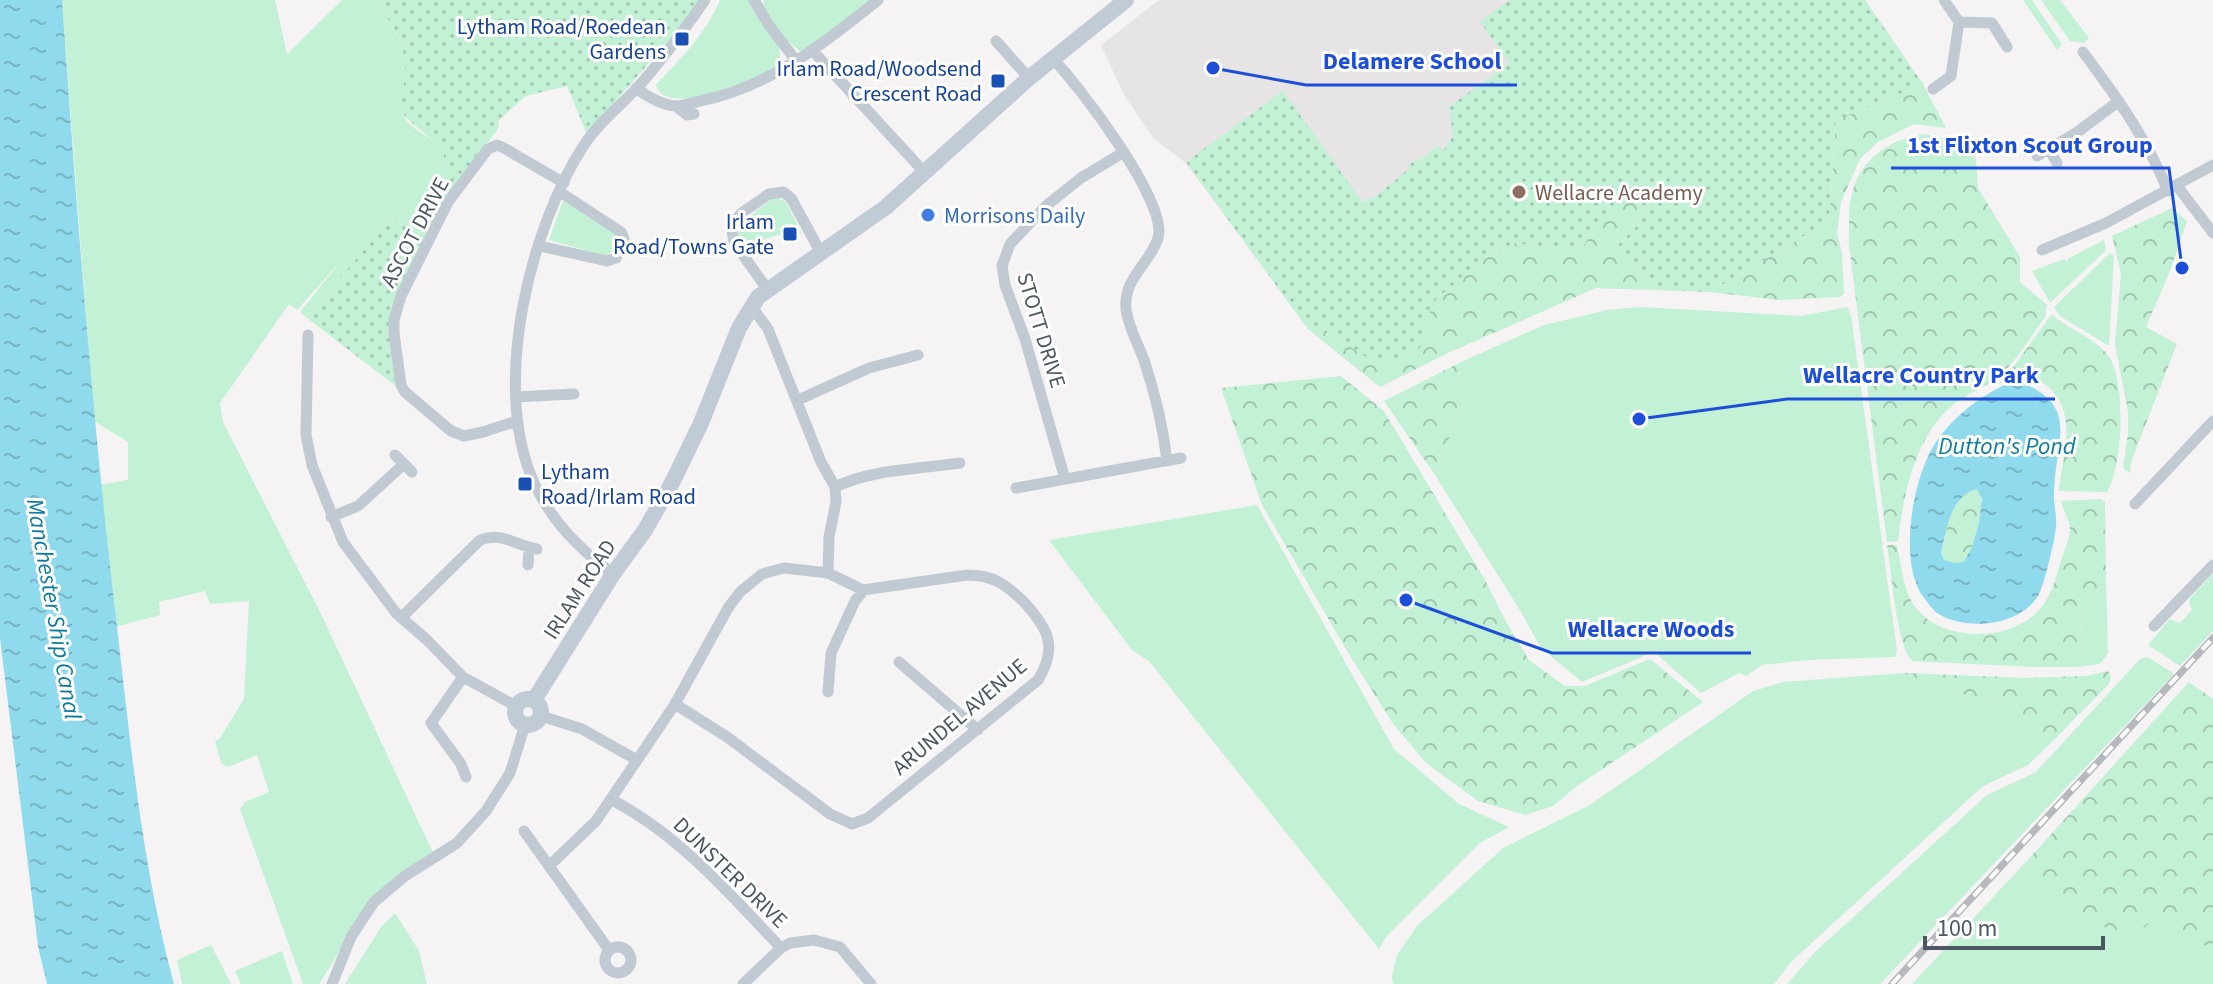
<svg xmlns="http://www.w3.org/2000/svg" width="2213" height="984" font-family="'Source Sans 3',sans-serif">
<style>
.education{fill:#e6e4e5}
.grass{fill:#c3f1d5}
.forest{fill:url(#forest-crowns)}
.park{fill:url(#park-dots)}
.water{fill:url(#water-ripples);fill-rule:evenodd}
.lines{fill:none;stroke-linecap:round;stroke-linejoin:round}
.street{stroke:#c1cad2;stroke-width:11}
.secondary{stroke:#c1cbd6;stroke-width:16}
.rail-casing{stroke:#b5b8bd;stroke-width:7}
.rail{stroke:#fff;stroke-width:4;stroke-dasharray:12;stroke-linecap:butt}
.transit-dot{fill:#1a4fb4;stroke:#fff;stroke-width:3}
.education-dot{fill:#8d6e63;stroke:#fff;stroke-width:3}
.shop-dot{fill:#3f7fe0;stroke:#fff;stroke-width:3}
.labels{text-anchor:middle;stroke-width:6;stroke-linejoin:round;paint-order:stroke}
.transit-label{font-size:22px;fill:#164399;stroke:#fff;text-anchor:end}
.education-label{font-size:22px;fill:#785e54;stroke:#fff;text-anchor:start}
.shop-label{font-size:22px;fill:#366cbe;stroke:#fff;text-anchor:start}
.street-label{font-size:22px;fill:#4a5661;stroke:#fff}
.water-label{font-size:24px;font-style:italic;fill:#0c7c9b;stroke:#fff}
.leader{fill:none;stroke:#1d4ed8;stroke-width:3}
.callout-dot{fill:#1d4ed8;stroke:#fff;stroke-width:3}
.callout-label{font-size:24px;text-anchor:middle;font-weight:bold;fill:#1d4ed8;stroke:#fff;stroke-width:6;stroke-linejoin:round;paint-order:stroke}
</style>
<defs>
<pattern id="forest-crowns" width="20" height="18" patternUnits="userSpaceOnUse" patternTransform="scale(2)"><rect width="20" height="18" fill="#c3f1d5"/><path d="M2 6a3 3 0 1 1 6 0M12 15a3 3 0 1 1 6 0" fill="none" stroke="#a0c6b0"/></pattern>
<pattern id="park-dots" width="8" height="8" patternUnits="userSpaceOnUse" patternTransform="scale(2)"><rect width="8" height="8" fill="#c3f1d5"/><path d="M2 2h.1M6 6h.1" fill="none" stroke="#a0c6b0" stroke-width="1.8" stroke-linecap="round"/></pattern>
<pattern id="water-ripples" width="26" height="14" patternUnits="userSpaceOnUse" patternTransform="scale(2)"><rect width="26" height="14" fill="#90daee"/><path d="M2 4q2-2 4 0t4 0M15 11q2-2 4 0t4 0" fill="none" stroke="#78b4c4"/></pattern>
</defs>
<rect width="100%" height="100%" fill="#f5f3f3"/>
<!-- education -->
<path class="education" d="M1159 0H1865L1923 84 1836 120 1710 292 1596 288 1450 352 1380 387 1308 329 1186 163 1154 139 1124 95 1101 45Z"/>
<!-- grass -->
<path class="grass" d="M62 0H275L287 54 342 0H375C390 22 410 51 407 79 405 92 396 101 403 115 415 139 443 131 448 171L407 216 384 227 306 317 300 312 341 261 297 310 289 304 220 403 223 422 321 614 436 859 372 901 319 984H303L240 809 245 802 269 792 257 755 228 767 221 763 215 741 220 738 244 699 249 601 210 604 205 591 159 602 160 615 115 627 99 485 128 480V442L94 421Z
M720 0H749C761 18 788 45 778 67 758 77 665 120 656 85 681 58 706 34 720 0Z
M764 0H870L807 51H800L783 37 763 7Z
M2023 0H2032L2062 44 2057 50Z
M2041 0H2060L2089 38 2084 43 2070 41Z
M777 198 786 202 802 234C778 236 765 231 751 256L738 238 739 225 772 199Z
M563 201 613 230 617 239 613 251 605 256 549 240Z
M2104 240 2106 250 2050 303 2032 271 2064 259 2068 262 2067 259Z
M2110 253 2114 256 2109 346 2060 316 2054 307Z
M1640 307 1801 316 1847 307 1851 315 1897 651 1895 657 1807 660 1762 665 1746 676 1739 673 1701 693 1654 652 1582 682 1541 648 1521 612 1435 475 1464 399 1459 363 1544 325 1607 310Z
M1257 505 1394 749 1459 804 1509 827 1480 843 1386 937 1379 949 1149 661 1132 650 1049 540Z
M2213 574V631L2180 666 2148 645 2170 619 2180 623 2192 610 2189 601 2191 597Z
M2106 579 2108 653 2100 664 2078 667 2083 661 2080 623Z
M2148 657 2174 674 1880 984H1787L1815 952 1987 795 2036 772 2140 659Z
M1904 673 1926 686 2012 705 2053 741 2028 765 1983 786 1791 962 1774 984H1393L1392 976 1397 955 1417 926 1503 848 1590 805 1753 691 1783 682Z
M2213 749V984H1912L2024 864 2036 873Z
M395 913 419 951 427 984H345L381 927Z
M211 945 231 984H182L177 960Z
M282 951 293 984H241L235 971Z"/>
<!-- forest -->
<path class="forest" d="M1923 84 1946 128 1914 124 1878 142 1860 159 1841 202 1837 233 1842 253 1844 294 1840 297 1780 300 1710 292 1829 221 1836 120Z
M1924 134C1941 136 1953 144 1970 144L1976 160 1978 188 2020 257V282L2047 305 2045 317C2032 335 2016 362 1999 376 1986 388 1966 393 1952 406 1915 437 1903 495 1898 541L1887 542 1849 246C1849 227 1848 207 1853 189 1863 157 1893 138 1924 134Z
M1631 201 1649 206 1637 226 1618 245 1625 260 1661 290 1596 288 1450 352 1380 387 1308 329 1321 327 1376 363 1415 353 1425 341 1426 321 1437 298 1488 257 1514 243 1570 250 1584 245 1599 220Z
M2172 208 2187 221 2170 271 2146 327 2177 344 2131 462 2130 473 2123 468 2128 433V412L2115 344 2121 274 2112 236Z
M2052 314C2068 330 2092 336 2107 354 2127 377 2123 467 2107 492L2059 491C2062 455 2080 413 2046 385 2037 378 2022 374 2011 370Z
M1459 363 1464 399 1435 475 1384 401Z
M1341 376 1384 411 1485 580 1505 620 1529 660 1565 686H1585L1650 659 1703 702 1577 786 1553 806 1525 815 1478 801 1426 763 1394 725 1350 656 1262 505 1221 388Z
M1977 489C1990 504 1973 546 1965 562L1955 563 1944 560 1941 553C1947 528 1950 497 1977 489Z
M2101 499 2105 502V509L2106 579 2080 623 2083 661 2078 667H2032L1913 661C1897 650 1891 568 1887 545H1897C1901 563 1903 588 1913 604 1939 643 2009 643 2039 610 2052 595 2056 578 2061 560 2064 551 2070 539 2070 530 2070 521 2063 510 2061 501Z
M2108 671 2111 676 2109 684 2053 741 2012 705 1926 686 1904 673 2028 678 2086 676Z
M2189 682 2213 699V950L2178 930 2158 914 2136 936H2118L2066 901 2024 864Z"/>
<!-- park -->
<path class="park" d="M375 0H700L682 25 587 134 567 86 526 96 499 120 498 129 461 178 391 318 398 388 306 317 384 227 407 216 448 171C444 136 414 133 398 107 414 59 403 40 375 0Z
M1510 0H1865L1923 84 1836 120 1829 221 1710 292 1661 290 1625 260 1618 245 1637 226 1649 207 1631 201 1599 220 1584 245 1570 250 1514 243 1488 257 1437 298 1426 321V341L1415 353 1376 364 1321 327 1308 329 1186 162 1283 91 1363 203 1370 198 1372 199 1410 168 1409 165 1417 159 1419 161 1438 145 1444 150 1453 136 1449 107 1509 63 1480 21Z"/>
<!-- water -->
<path class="water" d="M0 0H62C77 215 93 430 119 644 132 758 144 874 174 984H47L38 946 0 638Z
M2016 380C2081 405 2056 437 2054 491 2053 503 2057 515 2056 527 2055 540 2045 580 2040 592 2024 626 1966 632 1937 613 1933 610 1928 603 1925 599 1896 565 1913 471 1939 438 1958 412 1986 392 2016 380ZM1977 489 1982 499 1979 523 1972 547 1964 562 1955 563 1944 560 1941 553C1947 528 1950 497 1977 489Z"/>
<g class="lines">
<!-- street -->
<path class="street" d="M754 0 768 24 797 62
M1959 22 1992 23 2007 47
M996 41 1029 78
M813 51 925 173
M2083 52C2116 96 2147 139 2168 191
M1052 58C1078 84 1169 203 1158 238 1150 264 1123 278 1126 309 1128 326 1138 344 1144 360 1155 393 1163 426 1167 461
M636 88C648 97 661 105 676 106 683 106 693 103 700 101 770 87 823 44 878 0
M1933 89 1951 76 1959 22 1944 0
M676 106 687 115 694 114
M2049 149 2057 163
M2037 156 2076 133 2119 101
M2177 186 2213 233
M540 246 607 261 616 258 624 239 621 232 560 192
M2042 250 2106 223 2213 165
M767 289 734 242 732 231 734 221 743 212 769 194 783 192 791 198 821 253
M752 307 768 329 821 462 835 487 836 502 829 537 828 573
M308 335 306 435 312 465 343 542 396 613 427 640 463 677 516 706
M516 397 574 394
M798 400 869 368 918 355
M517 421 483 432 464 436 451 431 405 392 401 385 394 333V320L401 296 448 202 488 149 497 145 504 148 564 183
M395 455 412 472
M1065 479 1025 339 1005 285 1002 266 1010 244 1047 205 1081 178 1124 152
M835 487C872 469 920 469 960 463
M1016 488 1181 458
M2135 504 2213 421
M331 517 358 506 404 464
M528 565 529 548
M613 574C578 548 549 519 532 478 492 383 530 228 584 145 599 122 620 106 638 87 662 60 684 30 705 0
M401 618 480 540C502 531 516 546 537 549
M2154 626 2213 565
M899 662 978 730
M463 677 431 723 461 764 466 777
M828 692 831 653 855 601 864 590
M541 716 582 729 637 760
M612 800C678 834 730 894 781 948
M524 831 609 950
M550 865 596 821 675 704 728 608 740 592 762 574 784 568 828 573 863 590 967 575C993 575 1005 584 1023 601 1047 627 1059 646 1038 680L868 818 852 824 830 814 727 737 675 704
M605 960a13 13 0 1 1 26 0a13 13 0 1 1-26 0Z
M332 984 351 937 374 902 405 876 457 843 486 811 510 773 525 725
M743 984 781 948 790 943 814 940 840 947 871 984"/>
<!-- secondary -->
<path class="secondary" d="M515 712a13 13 0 1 1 26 0a13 13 0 1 1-26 0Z
M534 700 613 574 645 530 673 481 701 423 739 328 758 297 886 207 1029 78 1126 0"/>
<!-- rail casing -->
<g class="rail-casing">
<path id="rail" d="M1892 984 2213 638"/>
</g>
<!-- rail -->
<use href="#rail" class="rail"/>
</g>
<!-- markers -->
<g class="transit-dot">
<rect x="674" y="31" width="16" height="16" rx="4"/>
<rect x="990" y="73" width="16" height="16" rx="4"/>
<rect x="782" y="226" width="16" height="16" rx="4"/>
<rect x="517" y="476" width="16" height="16" rx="4"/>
</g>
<circle class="education-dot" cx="1519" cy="192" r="8"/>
<circle class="shop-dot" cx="928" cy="215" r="8"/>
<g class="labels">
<!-- transit labels -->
<g class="transit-label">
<text x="666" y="34">Lytham Road/Roedean<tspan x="666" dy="25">Gardens</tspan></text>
<text x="982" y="76">Irlam Road/Woodsend<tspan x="982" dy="25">Crescent Road</tspan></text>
<text x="774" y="229">Irlam<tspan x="774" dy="25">Road/Towns Gate</tspan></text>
<text x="541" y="479" text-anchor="start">Lytham<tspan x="541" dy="25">Road/Irlam Road</tspan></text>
</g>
<!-- education labels -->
<g class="education-label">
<text x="1535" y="200">Wellacre Academy</text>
</g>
<!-- shop labels -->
<g class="shop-label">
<text x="944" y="223">Morrisons Daily</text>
</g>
<!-- street labels -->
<g class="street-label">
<text transform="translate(414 232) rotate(-62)" y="8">ASCOT DRIVE</text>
<text transform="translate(1042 330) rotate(73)" y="8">STOTT DRIVE</text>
<text transform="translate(579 589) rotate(-57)" y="8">IRLAM ROAD</text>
<text transform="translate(959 716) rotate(-40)" y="8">ARUNDEL AVENUE</text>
<text transform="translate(731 872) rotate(44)" y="8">DUNSTER DRIVE</text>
</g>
<!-- water labels -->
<g class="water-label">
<text x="2007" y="454">Dutton's Pond</text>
<text transform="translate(54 609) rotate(80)" y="8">Manchester Ship Canal</text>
</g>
</g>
<!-- callouts -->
<path class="leader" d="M1213 68L1306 85H1517M2182 268L2169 168H1891M1639 419L1787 399H2055M1406 600L1552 653H1751"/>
<g class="callout-dot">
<circle cx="1213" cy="68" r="8"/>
<circle cx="2182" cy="268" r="8"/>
<circle cx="1639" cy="419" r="8"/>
<circle cx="1406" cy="600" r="8"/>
</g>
<g class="callout-label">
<text x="1412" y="69">Delamere School</text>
<text x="2030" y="153">1st Flixton Scout Group</text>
<text x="1921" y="383">Wellacre Country Park</text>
<text x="1651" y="637">Wellacre Woods</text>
</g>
<!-- scale -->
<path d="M1925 936v12h178v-12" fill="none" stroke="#4a5661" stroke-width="4"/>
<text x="1937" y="936" font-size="24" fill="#4a5661" stroke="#ffffff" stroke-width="6" paint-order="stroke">100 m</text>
</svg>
